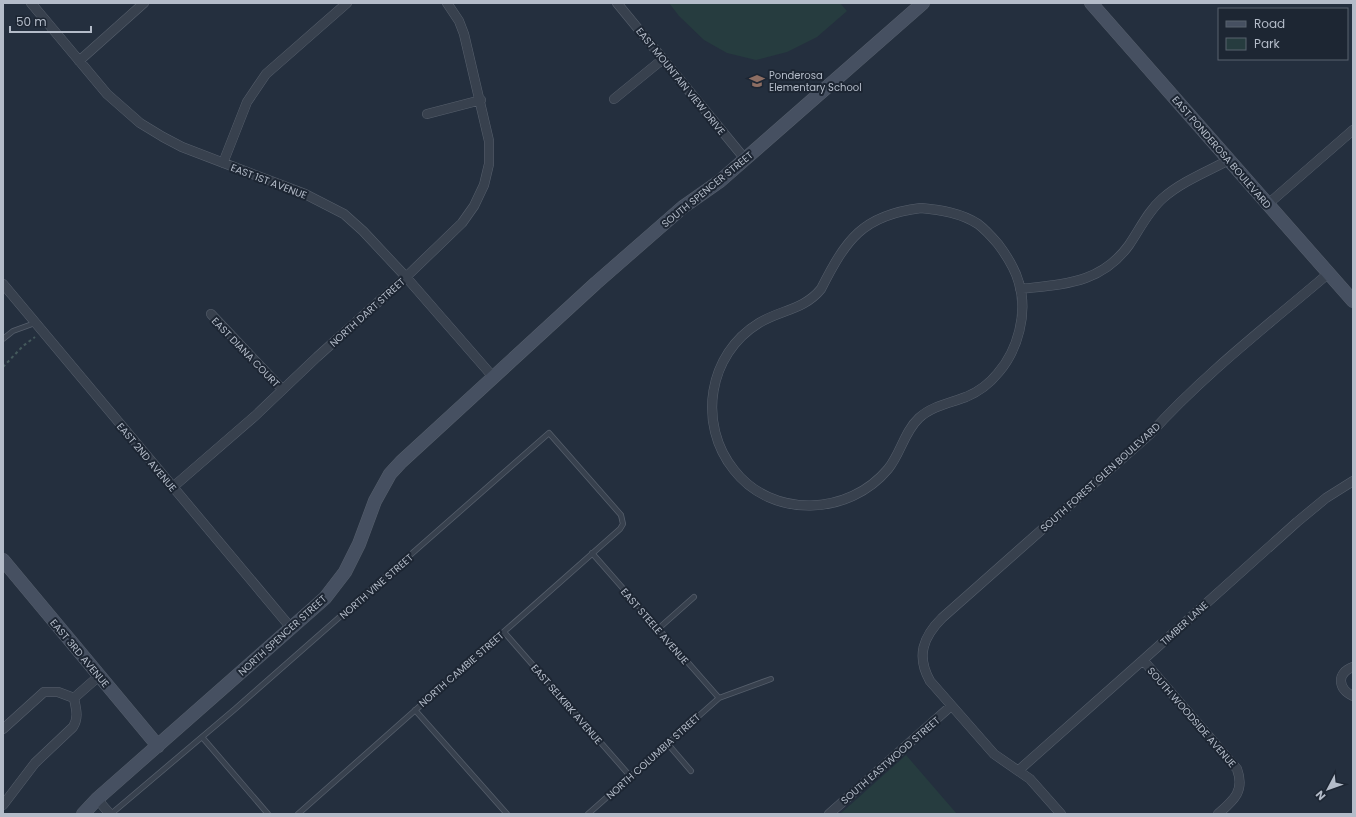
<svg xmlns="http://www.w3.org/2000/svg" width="1356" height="817" font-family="Poppins,sans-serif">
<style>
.green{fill:#263c3f}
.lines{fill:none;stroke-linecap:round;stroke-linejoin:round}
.lane-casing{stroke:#565f6c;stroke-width:6}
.street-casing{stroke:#565f6c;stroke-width:10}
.secondary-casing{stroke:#565f6c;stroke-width:14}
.path{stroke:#44595c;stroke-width:2;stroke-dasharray:3 3;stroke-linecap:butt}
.lane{stroke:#38414e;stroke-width:4.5}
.street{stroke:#38414e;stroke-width:9}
.secondary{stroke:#465061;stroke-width:13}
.labels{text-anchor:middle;stroke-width:4;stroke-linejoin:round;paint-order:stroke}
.poi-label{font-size:10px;fill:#b4bcc9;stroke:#1d2633;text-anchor:start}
.street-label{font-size:10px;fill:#b4bcc9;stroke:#1d2633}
</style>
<rect width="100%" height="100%" fill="#242f3e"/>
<!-- green -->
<path class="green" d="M669 3H840L847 11 817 37 787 52 756 60 727 53 704 40 679 16Z
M906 755 957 814H840Z"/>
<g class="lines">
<!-- lane casing -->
<g class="lane-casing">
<path id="lane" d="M3 339 13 331 35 323
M592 553 719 698
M658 629 694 597
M504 632 630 776
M415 710 507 814
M202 737 268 814
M667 743 691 771
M111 814 235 709 549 433 621 515 623 524 620 529 298 814
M588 814 719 698 771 679"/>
</g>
<!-- street casing -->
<g class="street-casing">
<path id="street" d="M31 3 107 94 140 123 163 137 182 147 305 194 344 214 363 231 406 277 494 378
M617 3 745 159
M79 61 144 3
M614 99 663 59
M427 114 481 100
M223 163 247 102 266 74 347 3
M1268 204 1353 130
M921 208C941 210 961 213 978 224 986 230 992 237 998 244 1007 256 1015 268 1019 283 1028 313 1018 350 998 373 990 383 978 392 966 397 950 403 932 406 919 418 904 432 901 453 888 469 849 516 772 519 734 470 697 424 708 354 759 323 780 310 804 310 821 289 846 240 862 215 921 208Z
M3 284 292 629
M1020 289C1063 284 1101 284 1129 245 1140 229 1148 211 1163 198 1181 182 1208 171 1229 160
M211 314 282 389
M173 487 255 416 317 357 406 277 462 223 474 206 484 185 489 164V141L464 34 459 21 447 3
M1143 660 1237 769C1245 791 1234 800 1218 814
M1353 667C1336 673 1338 689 1353 696
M74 698 99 676
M3 729 44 692H58L74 698
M1019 770 1143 660 1297 522 1326 498 1353 481
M97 799 110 814
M3 805 35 763 73 727C79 717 76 709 74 698
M829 814 951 706
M1061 814 1030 779 994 754 930 681C916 656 923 637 942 618L1150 434C1203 375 1268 325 1329 273"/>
</g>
<!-- secondary casing -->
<g class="secondary-casing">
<path id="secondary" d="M1091 3 1353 301
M3 560 158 746
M83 814 97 799 325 598 345 572 359 544 375 501 390 474 401 462 596 283 683 207 720 181 923 3"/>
</g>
<!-- path -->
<path class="path" d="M3 367 23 346 35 337"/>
<!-- lane -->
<use href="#lane" class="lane"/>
<!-- street -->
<use href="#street" class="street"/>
<!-- secondary -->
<use href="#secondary" class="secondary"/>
</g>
<!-- icons -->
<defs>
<g id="school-bare" transform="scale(1.2)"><path d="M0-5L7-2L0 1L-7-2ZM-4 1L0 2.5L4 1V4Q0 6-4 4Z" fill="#8d6e63" stroke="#1d2633" stroke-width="2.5" paint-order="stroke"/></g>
</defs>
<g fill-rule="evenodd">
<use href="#school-bare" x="757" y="81"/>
</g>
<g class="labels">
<!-- poi labels -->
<g class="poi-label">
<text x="769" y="79">Ponderosa<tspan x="769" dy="12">Elementary School</tspan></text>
</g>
<!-- street labels -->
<g class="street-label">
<text transform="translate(681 81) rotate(51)" y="4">EAST MOUNTAIN VIEW DRIVE</text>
<text transform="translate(1222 152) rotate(49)" y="4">EAST PONDEROSA BOULEVARD</text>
<text transform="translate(269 181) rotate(21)" y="4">EAST 1ST AVENUE</text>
<text transform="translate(707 189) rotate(-39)" y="4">SOUTH SPENCER STREET</text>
<text transform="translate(367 312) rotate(-42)" y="4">NORTH DART STREET</text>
<text transform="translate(246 352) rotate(46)" y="4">EAST DIANA COURT</text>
<text transform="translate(147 457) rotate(50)" y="4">EAST 2ND AVENUE</text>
<text transform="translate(1100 477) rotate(-42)" y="4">SOUTH FOREST GLEN BOULEVARD</text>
<text transform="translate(376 586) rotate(-41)" y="4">NORTH VINE STREET</text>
<text transform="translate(1184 623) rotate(-42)" y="4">TIMBER LANE</text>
<text transform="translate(655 626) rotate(49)" y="4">EAST STEELE AVENUE</text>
<text transform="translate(282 635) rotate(-42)" y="4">NORTH SPENCER STREET</text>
<text transform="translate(80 653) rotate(50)" y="4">EAST 3RD AVENUE</text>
<text transform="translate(461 669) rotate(-41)" y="4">NORTH CAMBIE STREET</text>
<text transform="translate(567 704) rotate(49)" y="4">EAST SELKIRK AVENUE</text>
<text transform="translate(1192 717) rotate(49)" y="4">SOUTH WOODSIDE AVENUE</text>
<text transform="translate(653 756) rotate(-42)" y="4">NORTH COLUMBIA STREET</text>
<text transform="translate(890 760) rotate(-41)" y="4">SOUTH EASTWOOD STREET</text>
</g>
</g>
<!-- border -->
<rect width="1356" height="817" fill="none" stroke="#b4bcc9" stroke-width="8"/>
<!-- legend -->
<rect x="1218" y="8" width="130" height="52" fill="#1d2633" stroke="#59626f"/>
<rect x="1226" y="21" width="20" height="6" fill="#465061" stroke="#59626f"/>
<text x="1254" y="28" font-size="12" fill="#b4bcc9">Road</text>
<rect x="1226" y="38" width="20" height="12" fill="#263c3f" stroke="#59626f"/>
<text x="1254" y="48" font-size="12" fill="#b4bcc9">Park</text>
<!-- north arrow -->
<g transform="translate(1328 789) rotate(229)" stroke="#1d2633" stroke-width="3" paint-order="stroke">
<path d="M0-3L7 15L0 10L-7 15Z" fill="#b4bcc9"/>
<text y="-6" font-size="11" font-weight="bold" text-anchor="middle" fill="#b4bcc9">N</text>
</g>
<!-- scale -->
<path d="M10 26v6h81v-6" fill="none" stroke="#b4bcc9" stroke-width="2"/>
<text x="16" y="26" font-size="12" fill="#b4bcc9" stroke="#1d2633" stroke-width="3" paint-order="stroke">50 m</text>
</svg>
